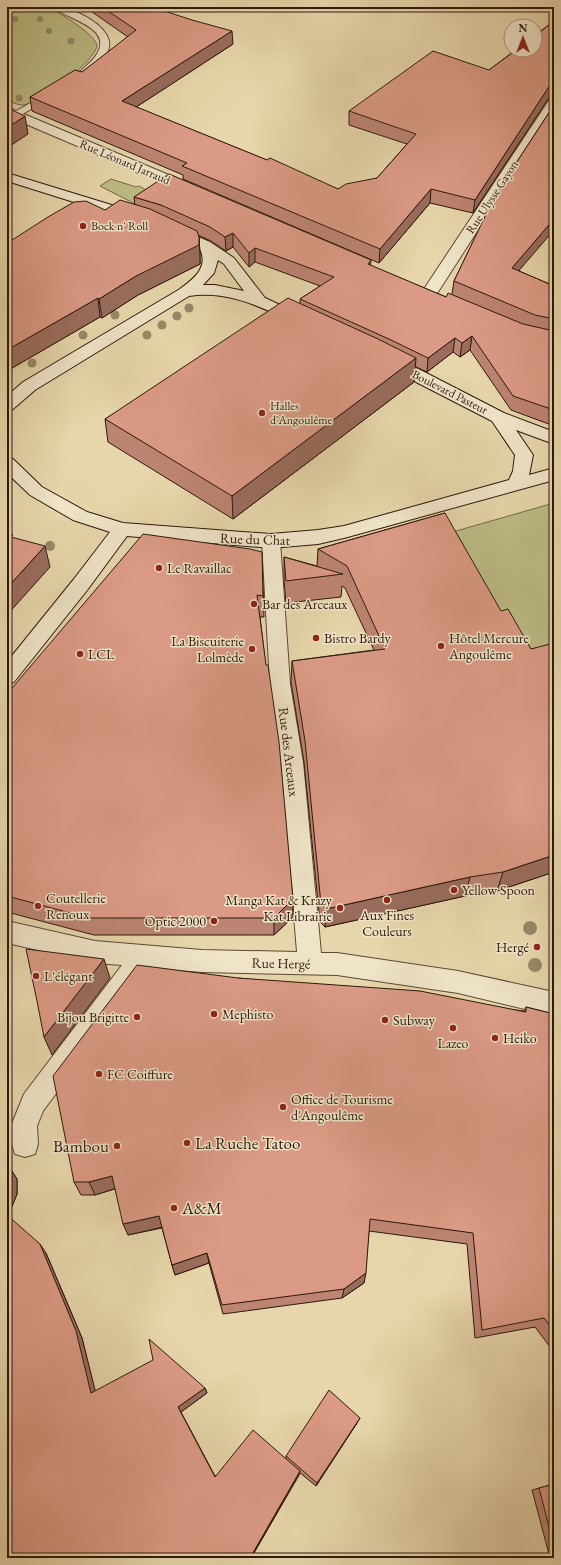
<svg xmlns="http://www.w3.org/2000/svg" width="561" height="1565" font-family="'EB Garamond',serif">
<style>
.green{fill:#bcbc84;stroke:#746a48}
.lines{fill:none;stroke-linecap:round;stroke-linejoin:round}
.lane-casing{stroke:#5c4834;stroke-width:2}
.street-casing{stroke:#5c4834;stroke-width:2}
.secondary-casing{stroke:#2d180c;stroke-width:2}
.lane{fill:#efe4c8;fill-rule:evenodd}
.street{fill:#efe4c8;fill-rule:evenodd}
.secondary{fill:#efe4c8;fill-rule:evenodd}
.tree{fill:#988867}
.wall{fill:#bc8472;stroke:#2d180c}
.shaded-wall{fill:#996c5d;stroke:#2d180c}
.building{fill:#db9a85;stroke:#2d180c}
.poi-dot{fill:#8f2418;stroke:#efe4c8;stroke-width:1.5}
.labels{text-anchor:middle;stroke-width:3;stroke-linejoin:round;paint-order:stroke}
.far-street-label{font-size:12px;fill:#2d180c;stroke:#efe4c8}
.far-poi-label{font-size:12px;fill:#2d180c;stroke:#efe4c8;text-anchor:start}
.street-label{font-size:14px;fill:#2d180c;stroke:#efe4c8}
.poi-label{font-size:14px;fill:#2d180c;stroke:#efe4c8;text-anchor:start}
.near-poi-label{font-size:17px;fill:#2d180c;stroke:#efe4c8;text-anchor:start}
</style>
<rect width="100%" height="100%" fill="#e7d6ab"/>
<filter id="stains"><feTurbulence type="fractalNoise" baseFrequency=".005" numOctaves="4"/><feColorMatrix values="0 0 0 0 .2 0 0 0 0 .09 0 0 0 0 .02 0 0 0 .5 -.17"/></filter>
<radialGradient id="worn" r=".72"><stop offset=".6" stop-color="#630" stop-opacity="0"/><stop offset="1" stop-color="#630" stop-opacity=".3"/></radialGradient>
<!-- green -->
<path class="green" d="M7 7C19 7 32 6 44 7 54 8 97 35 97 46 95 61 37 107 21 105 17 105 11 101 7 100Z
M111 179 136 187 139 186 155 195 139 206 100 186Z
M554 503V663L519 672 449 533Z"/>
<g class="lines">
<!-- lane casing -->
<g class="lane-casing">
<path id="lane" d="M53 7C57 7 61 6 65 8 79 12 105 24 109 41 112 53 96 69 86 76H80L78 74C85 66 95 60 99 50 109 26 64 18 53 7Z
M50 92 53 93 55 95 53 97 17 117 14 118 9 115Z"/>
</g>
<!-- street casing -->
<g class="street-casing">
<path id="street" d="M554 98V112L438 292 435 295 430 297 425 295 422 292 548 102 549 99Z
M7 107 195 186 197 189 195 192 190 193 185 192 7 116Z
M271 534 278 536 280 541 290 684 303 762 321 953H337L458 971 554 992V1016L458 993 337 975 202 972 150 968 43 1111 37 1126 38 1144 35 1154 25 1157 15 1154 12 1144 11 1126 24 1094 122 965 95 963 7 943V921L95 941 202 950 297 952 281 762 270 684 262 541 264 536Z"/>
</g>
<!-- secondary casing -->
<g class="secondary-casing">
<path id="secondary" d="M7 173 141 214 143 217 141 220 136 221 131 220 7 181Z
M172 226 210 242 234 258 265 298 306 317 308 320 306 323 300 325 294 323C261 307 228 290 189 296L35 390 13 409 7 410V396L23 382 180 289C193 279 209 268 200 249L167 233 165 230 167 227ZM218 260 224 264 244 291 215 285H203L214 273Z
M389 356 395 357 504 413 554 432V444L516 430 533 455 529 475 554 468V480L344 538 318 544 271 548 127 536 88 589 14 682 7 684V662L74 579 110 532 73 520 30 495 7 473V457L13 459 42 487 87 512 123 523 271 534 318 530 344 526 509 480 513 471 515 455 492 421 383 365 381 361 383 357Z"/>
</g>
<!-- lane -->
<use href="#lane" class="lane"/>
<!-- street -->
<use href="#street" class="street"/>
<!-- secondary -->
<use href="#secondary" class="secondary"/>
</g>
<!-- trees -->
<g class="tree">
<circle cx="15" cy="19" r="3"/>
<circle cx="40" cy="19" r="3"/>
<circle cx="49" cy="31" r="3"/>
<circle cx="71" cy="41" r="3.5"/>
<circle cx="19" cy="98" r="3.5"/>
<circle cx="189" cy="308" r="4.5"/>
<circle cx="115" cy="315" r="4.5"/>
<circle cx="177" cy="316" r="4.5"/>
<circle cx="162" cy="325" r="4.5"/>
<circle cx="83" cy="335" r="4.5"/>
<circle cx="147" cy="335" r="4.5"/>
<circle cx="32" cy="363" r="4.5"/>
<circle cx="50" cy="546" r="5"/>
<circle cx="530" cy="928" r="7"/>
<circle cx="535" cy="965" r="7"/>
</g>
<!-- wall -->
<path class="wall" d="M85 7H152L233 44 136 107 338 189 377 178 407 144 349 125V111L489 70 554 21V97L548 99 473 213 430 203 379 263 183 179V175L32 111 30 97 82 72 128 37Z
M554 105 519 271 554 286V426L511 410 470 350 460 357 453 352 427 372 416 367 414 382 233 519 108 442 105 419 300 304V299L320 286 255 262 249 267 233 247 226 251 211 241 198 235 199 237 200 255V264L138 295 102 318 100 317 7 371V226L10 241 105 210 135 205 134 197 371 266 446 297 452 294 454 281 490 207V203Z
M445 513 554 872 497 891 465 896 325 927 320 922 304 762 291 682 292 661 374 650 345 588 342 586 341 597 286 603 284 580V557L317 566 318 549Z
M262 552 264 617H260L293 899V917L274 935H94L7 912V694Z
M238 978 524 1011 526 1007 554 1014V1352L535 1327 475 1338 467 1244 369 1231 364 1283 342 1298 223 1314 209 1263 175 1275 172 1265 162 1228 128 1235 115 1189 95 1195H81L74 1182Z
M7 1166 10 1168 17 1179V1194L8 1216 46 1253 82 1338 95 1391 205 1388 207 1393 181 1412 215 1476 286 1460V1456L357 1423 316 1486 299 1472V1475L251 1558H7Z
M554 1484V1558H550L532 1490 539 1488Z"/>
<!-- shaded-wall -->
<path class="shaded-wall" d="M232 31 233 44 124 115 122 101Z
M554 84V97L548 99 473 213 475 200 550 85Z
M25 116 28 134 7 148V128Z
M431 189 430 203 379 263 380 249Z
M554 219V230L509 282 512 268Z
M7 226 11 245 7 248Z
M233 233V247L226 251 225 237Z
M199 237 200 255V264L138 295 102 318 99 299Z
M255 248V262L249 267V253Z
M371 260 370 274 368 264Z
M98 298 100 317 7 371V350Z
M472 336 470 350 460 357 462 343Z
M455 338 453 352 427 372 428 358Z
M416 358 414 382 233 519 232 496Z
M45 546 50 567 7 615V588Z
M554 855V872L497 891 503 872Z
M470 877 465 896 325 927 326 909Z
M293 899V917L274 935V918Z
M104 959 110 978 52 1055 44 1037Z
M7 1081 9 1104 7 1107Z
M10 1168 17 1179V1194L7 1219V1191Z
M112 1176 117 1188 95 1195 89 1182Z
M159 1216 163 1227 128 1235 123 1224Z
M40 1244 46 1253 82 1338 97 1398 91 1393Z
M207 1253 209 1263 175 1275 172 1265Z
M366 1273 364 1283 342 1298 344 1289Z
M205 1388 207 1393 181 1412 178 1407Z
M360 1418 357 1423 316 1486 317 1483Z
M300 1471 299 1475 251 1558H250Z"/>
<!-- building -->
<path class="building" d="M102 7H152L192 20 232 31 122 101 267 160 270 158 338 189 346 184 377 178 416 134 349 111 433 51 489 70 516 50H535V36L554 21V84L550 85 475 200 431 189 380 249 182 166 187 163 30 97 75 70 82 72 136 30Z
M554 105V219L512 268 554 286V319L535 315 454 281 491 204 490 203Z
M7 108 25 116 7 128Z
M169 174 371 260 368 264 446 297 448 293 523 324 554 331V410L513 396 472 336 462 343 455 338 428 358 391 340 300 299 334 277 255 248 249 253 233 233 225 237 210 227 161 205 134 197Z
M120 200 150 209 197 231 199 237V245L136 276 99 299 98 298 7 350V242H9L48 217 74 202 86 201 105 210Z
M288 298 378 339 416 358 232 496 105 419Z
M445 513 501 611 508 609 531 649 554 643V855L503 872 470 877 326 909 321 904 305 741 292 661 385 649 347 566 318 549Z
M7 533 13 535 11 537 45 546 7 588Z
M143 534 250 549 262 552 263 596 257 595 266 665H268L279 742 293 899 274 918H89L7 896V694Z
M284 557 343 574 286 581Z
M26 949 104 959 44 1037 37 1001Z
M137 965 238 978 420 991 526 1012V1007L554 1014V1331L544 1318 482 1330 473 1233 370 1219 366 1273 344 1289 222 1305 207 1253 172 1265 159 1216 123 1224 112 1176 89 1182H74L53 1076Z
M7 1166 10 1168V1184L7 1191Z
M7 1215 40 1244 76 1331 91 1393 153 1360 149 1339 205 1388 178 1407 215 1477 253 1430 300 1471 250 1558H7Z
M329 1390 360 1418 317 1483 286 1456Z
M554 1484V1546L539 1488Z"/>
<!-- markers -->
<g class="poi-dot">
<circle cx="83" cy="226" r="4"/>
<circle cx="262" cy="413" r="4"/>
<circle cx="159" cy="568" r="4"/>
<circle cx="254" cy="604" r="4"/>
<circle cx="316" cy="638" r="4"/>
<circle cx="441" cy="646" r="4"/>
<circle cx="252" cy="649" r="4"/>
<circle cx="80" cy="654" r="4"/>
<circle cx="454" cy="890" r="4"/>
<circle cx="387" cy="900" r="4"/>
<circle cx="38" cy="906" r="4"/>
<circle cx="340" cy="908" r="4"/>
<circle cx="214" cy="921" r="4"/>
<circle cx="537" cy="947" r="4"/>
<circle cx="36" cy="976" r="4"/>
<circle cx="214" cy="1014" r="4"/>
<circle cx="137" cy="1017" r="4"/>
<circle cx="385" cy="1020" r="4"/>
<circle cx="453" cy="1028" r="4"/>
<circle cx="495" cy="1038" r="4"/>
<circle cx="99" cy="1074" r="4"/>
<circle cx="283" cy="1107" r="4"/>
<circle cx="187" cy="1143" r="4"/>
<circle cx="117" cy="1146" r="4"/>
<circle cx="174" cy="1208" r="4"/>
</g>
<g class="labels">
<!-- far-street labels -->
<g class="far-street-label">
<text transform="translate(125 162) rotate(23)" y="4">Rue Léonard Jarraud</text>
<text transform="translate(492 197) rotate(-57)" y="4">Rue Ulysse Gayon</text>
<text transform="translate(450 392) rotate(27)" y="4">Boulevard Pasteur</text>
</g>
<!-- far-poi labels -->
<g class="far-poi-label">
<text x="91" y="230">Bock n' Roll</text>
<text x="270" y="410">Halles<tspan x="270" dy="14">d'Angoulême</tspan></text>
</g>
<!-- street labels -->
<g class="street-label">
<text transform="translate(255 539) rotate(2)" y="5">Rue du Chat</text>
<text transform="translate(289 752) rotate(83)" y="5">Rue des Arceaux</text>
<text transform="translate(281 963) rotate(1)" y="5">Rue Hergé</text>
</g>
<!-- poi labels -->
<g class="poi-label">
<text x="167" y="573">Le Ravaillac</text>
<text x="262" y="609">Bar des Arceaux</text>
<text x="324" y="643">Bistro Bardy</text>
<text x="449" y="643">Hôtel Mercure<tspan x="449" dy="16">Angoulême</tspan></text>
<text x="244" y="646" text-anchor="end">La Biscuiterie<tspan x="244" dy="16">Lolmède</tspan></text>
<text x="88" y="659">LCL</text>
<text x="462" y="895">Yellow Spoon</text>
<text x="46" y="903">Coutellerie<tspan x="46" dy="16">Renoux</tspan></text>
<text x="332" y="905" text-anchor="end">Manga Kat &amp; Krazy<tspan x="332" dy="16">Kat Librairie</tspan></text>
<text x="387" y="920" text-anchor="middle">Aux Fines<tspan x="387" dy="16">Couleurs</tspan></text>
<text x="206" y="926" text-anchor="end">Optic 2000</text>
<text x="529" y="952" text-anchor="end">Hergé</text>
<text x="44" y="981">L'élégant</text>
<text x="222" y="1019">Mephisto</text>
<text x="129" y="1022" text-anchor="end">Bijou Brigitte</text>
<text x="393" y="1025">Subway</text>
<text x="503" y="1043">Heiko</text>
<text x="453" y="1048" text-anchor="middle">Lazeo</text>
<text x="107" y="1079">FC Coiffure</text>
<text x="291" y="1104">Office de Tourisme<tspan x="291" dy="16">d'Angoulême</tspan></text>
</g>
<!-- near-poi labels -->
<g class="near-poi-label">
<text x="195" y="1149">La Ruche Tatoo</text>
<text x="109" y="1152" text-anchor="end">Bambou</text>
<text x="182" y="1214">A&amp;M</text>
</g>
</g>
<!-- margin -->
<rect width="561" height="1565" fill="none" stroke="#e7d6ab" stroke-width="24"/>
<rect x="8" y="8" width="545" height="1549" fill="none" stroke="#2d180c" stroke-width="2"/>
<rect x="12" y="12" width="537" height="1541" fill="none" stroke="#2d180c"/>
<!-- north arrow -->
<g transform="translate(523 38)"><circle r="19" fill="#efe4c8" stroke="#a1927d"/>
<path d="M0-3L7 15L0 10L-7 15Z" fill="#8f2418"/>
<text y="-6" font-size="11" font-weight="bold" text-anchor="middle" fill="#2d180c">N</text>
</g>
<rect width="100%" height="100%" filter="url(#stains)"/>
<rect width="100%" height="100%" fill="url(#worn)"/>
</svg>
